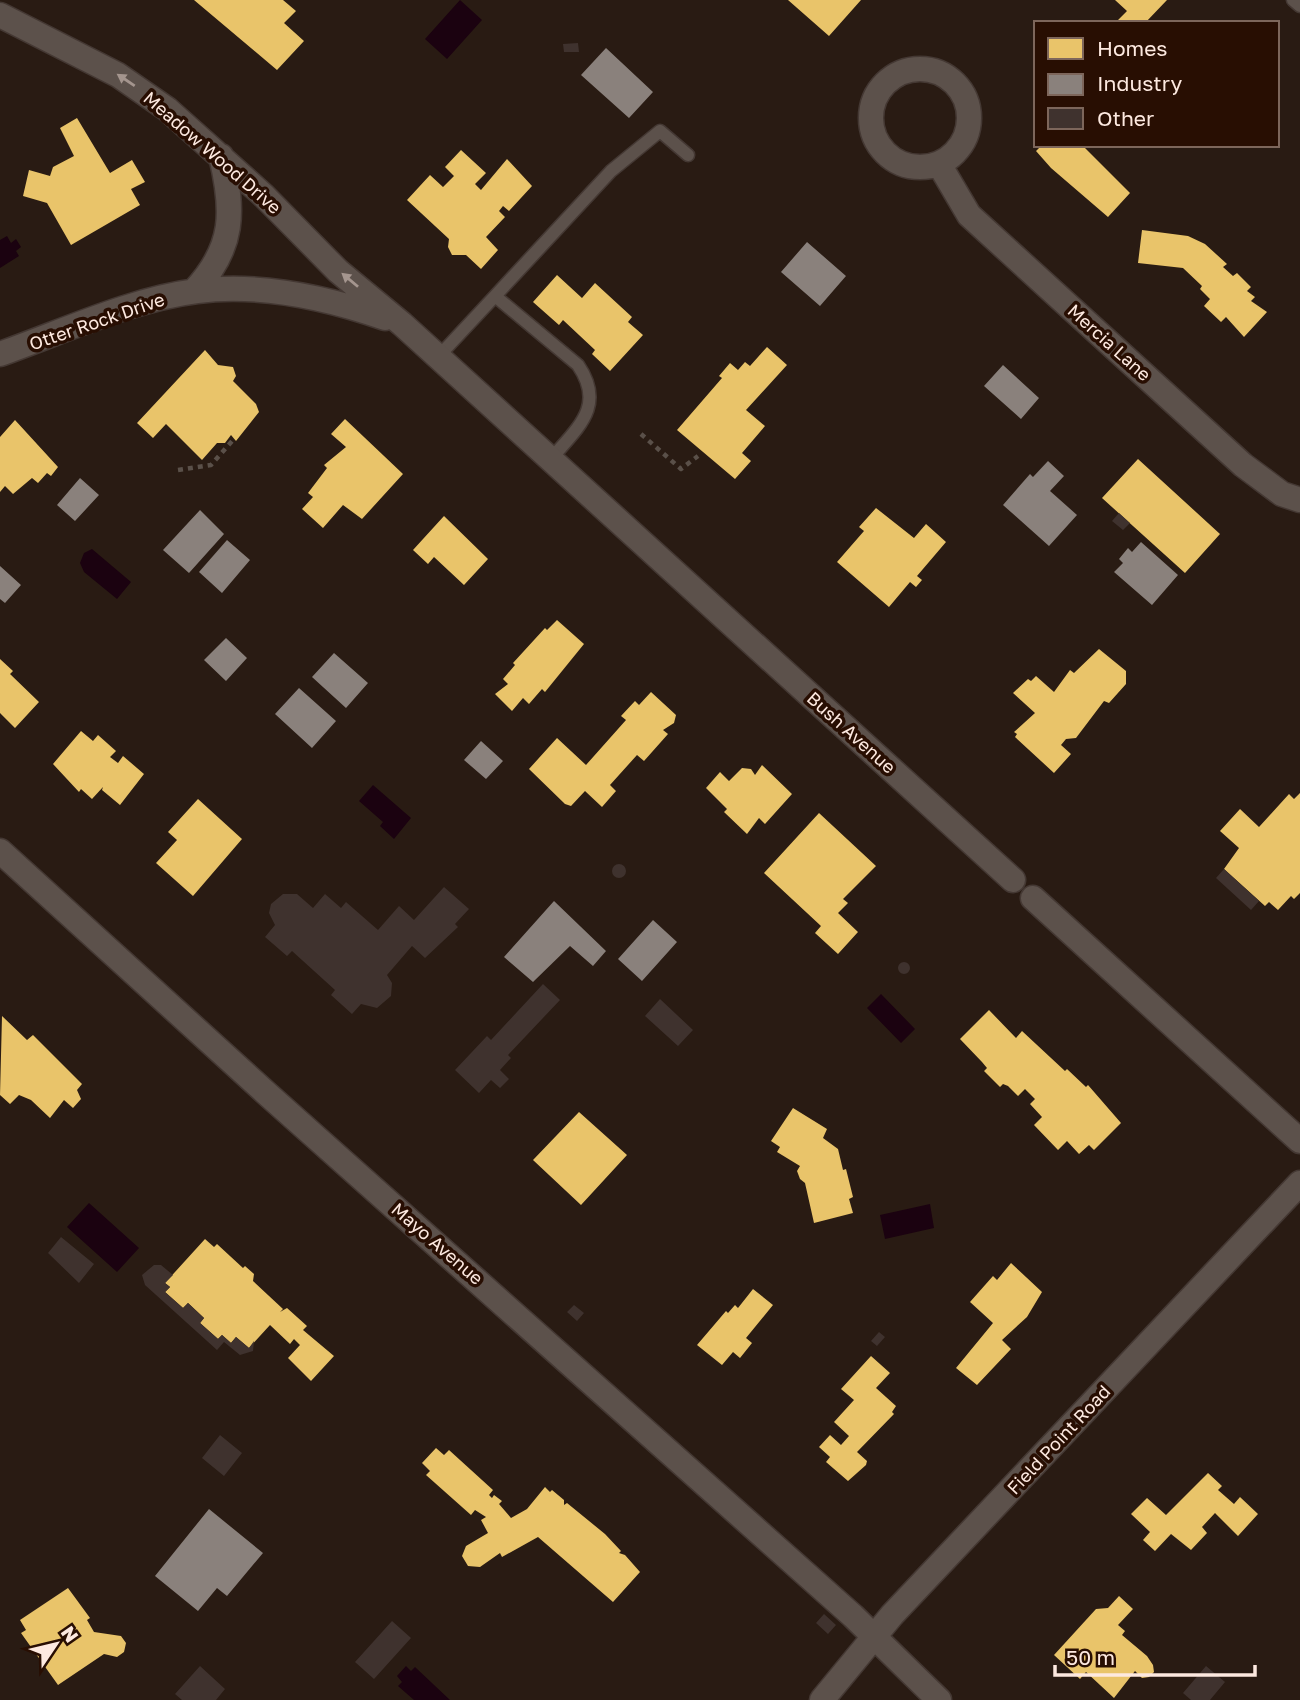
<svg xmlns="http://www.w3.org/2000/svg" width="1300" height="1700" font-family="'Golos Text',sans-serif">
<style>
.water{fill:#1b0210}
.homes{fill:#e9c46a}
.industry{fill:#8a817c}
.building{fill:#3f322e}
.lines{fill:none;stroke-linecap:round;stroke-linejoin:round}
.lane-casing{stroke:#443833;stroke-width:15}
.street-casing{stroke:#443833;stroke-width:27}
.path{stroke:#5a5049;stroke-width:4.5;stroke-dasharray:5 5;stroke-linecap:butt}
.lane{stroke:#5c514b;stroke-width:12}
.street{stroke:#5c514b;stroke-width:24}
.oneway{fill:#a4958e}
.labels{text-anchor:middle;stroke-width:7;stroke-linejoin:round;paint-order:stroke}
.street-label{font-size:18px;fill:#fde9e0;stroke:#280e02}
</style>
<rect width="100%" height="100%" fill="#291b13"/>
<!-- water -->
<path class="water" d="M460 0 482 20 447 59 425 39Z
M7 236 11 243 16 239 21 247 16 251 19 256 0 268V240Z
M92 549 131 582 117 599 84 572 80 563 84 553Z
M373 785 411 818 394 839 380 826 383 822 359 801Z
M881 994 915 1029 901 1043 867 1008Z
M89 1203 139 1248 117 1272 67 1227Z
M930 1204 934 1228 885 1239 880 1215Z
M406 1666 411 1671 415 1667 450 1700H414L398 1686 402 1682 397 1676Z"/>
<!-- homes -->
<path class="homes" d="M194 0H283L296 11 284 23 304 41 277 70Z
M788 0H861L829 36Z
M1115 0H1167L1145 23H1115L1127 11Z
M77 118 110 173 132 160 145 182 131 189 140 205 71 245 47 203 23 196 29 170 50 176 53 167 74 156 60 128Z
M1042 145H1082L1130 193 1108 217 1051 168 1036 151Z
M461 150 486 173 475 184 481 190 507 159 532 186 509 211 503 206 499 211 505 217 486 237 498 250 481 269 466 255H452L448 247 449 239 407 200 430 175 443 187 454 176 445 167Z
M1142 230 1188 236 1205 244 1227 264 1223 267 1233 276 1237 273 1251 287 1247 291 1255 297 1251 301 1267 312 1244 337 1226 317 1221 322 1204 306 1210 299 1200 289 1202 286 1183 268 1138 263Z
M557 275 582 298 595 283 632 317 628 322 643 335 610 371 592 354 595 350 563 320 559 325 533 302Z
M767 347 787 365 746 410 765 426 742 453 751 461 735 479 677 430 722 378 719 376 730 363 738 370 745 362 750 366Z
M205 350 218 365 233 367 236 376 233 381 256 404 259 412 236 441 231 435 225 443H217L202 460 166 424 153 438 137 423Z
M345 419 403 474 362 519 343 505 323 528 302 509 313 497 308 493 327 468 324 465 346 447 331 434Z
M15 420 58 467 51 476 47 473 38 483 32 478 13 494 5 486 0 492V437Z
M1138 459 1220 534 1185 573 1102 498Z
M876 508 914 538 926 524 946 542 917 576 922 580 916 587 910 582 889 607 837 562 864 531 859 527Z
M444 516 488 559 464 585 434 557 428 564 413 550Z
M557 620 584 644 545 692 542 689 529 704 523 698 512 711 495 694 508 684 503 679 515 665 513 663 545 628 547 630Z
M1099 649 1126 671V684L1109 703 1104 701 1076 738 1066 739 1061 745 1071 754 1054 773 1015 737 1017 734 1014 732 1035 713 1013 693 1028 679 1031 681 1036 676 1054 692 1070 670 1074 673Z
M0 659 13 671 10 674 39 702 15 728 0 713Z
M651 692 676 715 674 723 663 730 668 734 644 761 637 755 610 785 616 791 602 807 585 791 571 806 565 804 529 769 557 738 586 765 626 720 621 716 635 701 639 705Z
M81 731 93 741 98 735 116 751 110 757 118 763 123 756 144 774 120 805 102 790 103 787 92 799 81 789 79 792 53 764Z
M762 765 792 794 765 824 759 818 747 834 724 812 727 809 706 788 720 772 729 781 742 768 751 769 755 775Z
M1300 793V893L1294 899 1291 896 1278 910 1269 902 1265 906 1224 869 1239 848 1220 831 1240 809 1259 827 1289 794 1294 799Z
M198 799 242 839 193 896 156 863 177 840 168 832Z
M819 813 876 866 843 899 848 903 838 913 858 932 838 954 815 933 821 926 764 873Z
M989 1010 1016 1038 1022 1031 1065 1071 1067 1069 1086 1087 1088 1085 1121 1123 1094 1150 1089 1145 1079 1154 1067 1141 1058 1150 1034 1125 1042 1117 1030 1104 1035 1099 1025 1089 1018 1096 1008 1086 1003 1084 1000 1087 984 1071 987 1068 982 1062 960 1039Z
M2 1016 27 1040 33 1035 82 1084 77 1090 81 1099 73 1108 64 1100 50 1118 31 1100 19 1095 10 1104 0 1095Z
M793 1108 827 1129 823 1138 838 1149 843 1170 846 1169 853 1197 849 1199 853 1213 814 1223 805 1183 800 1179 797 1171 800 1166 777 1152 780 1147 771 1141Z
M579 1112 627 1155 581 1205 533 1160Z
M205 1239 214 1247 217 1244 243 1268 245 1266 254 1274 253 1281 283 1309 280 1312 287 1308 307 1326 303 1330 334 1356 311 1381 288 1358 300 1345 294 1339 290 1344 270 1325 249 1348 236 1337 231 1343 222 1335 218 1339 200 1323 204 1318 188 1303 183 1308 165 1292 170 1287 165 1283Z
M1011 1263 1042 1292 1027 1317 1002 1340 1011 1349 977 1385 956 1368 993 1323 970 1302 993 1276 997 1280Z
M753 1289 773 1305 746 1338 752 1343 740 1358 733 1352 722 1365 697 1345 726 1311 728 1313 735 1305 738 1308Z
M871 1356 890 1373 876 1388 896 1406 892 1412 894 1414 857 1452 867 1461 866 1465 848 1481 826 1462 830 1457 819 1447 830 1435 841 1445 849 1436 834 1422 854 1400 841 1389Z
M436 1448 444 1455 449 1450 493 1490 489 1495 492 1498 494 1495 502 1501 499 1504 511 1518 527 1509 545 1487 550 1492 552 1490 564 1500V1505L567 1503 605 1534 621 1551 619 1553 625 1555 640 1572 613 1602 538 1537 502 1557 500 1553 480 1567 468 1566 462 1556 466 1546 488 1533 481 1520 486 1517 475 1510 471 1515 426 1475 430 1471 422 1463Z
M1208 1473 1222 1486 1218 1490 1234 1504 1240 1497 1258 1514 1238 1536 1215 1513 1202 1527 1207 1533 1191 1550 1171 1534 1155 1551 1143 1540 1150 1532 1131 1514 1147 1498 1166 1515Z
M68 1588 90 1618 87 1620 94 1632 121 1636 126 1643 124 1652 117 1657 104 1654 58 1685 21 1633 26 1630 20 1620Z
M1119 1596 1133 1609 1118 1625 1125 1631 1122 1635 1147 1656 1153 1665 1154 1672 1149 1677 1142 1678 1135 1671 1114 1698 1086 1672 1080 1679 1054 1655 1096 1609 1108 1608Z"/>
<!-- industry -->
<path class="industry" d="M606 48 653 92 629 118 581 75Z
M807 242 846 276 820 306 781 272Z
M1003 365 1039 398 1021 419 984 386Z
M1048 461 1064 476 1050 491 1077 515 1049 546 1003 505 1030 474 1033 477Z
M80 478 99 495 75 521 57 505Z
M200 510 224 534 189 573 163 550Z
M227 540 250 560 222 593 199 572Z
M1141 542 1178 575 1152 605 1114 572 1123 563 1119 559 1128 548 1132 552Z
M0 566 21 585 5 603 0 599Z
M226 638 247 658 226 681 204 660Z
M334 653 368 683 346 708 312 677Z
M299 688 336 721 312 748 275 714Z
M481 741 503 761 486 779 464 760Z
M554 901 606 951 593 966 570 946 533 982 504 957Z
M653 920 677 942 642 981 618 959Z
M209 1509 263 1553 227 1596 217 1588 198 1611 155 1576Z"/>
<!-- building -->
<path class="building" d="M578 43 579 52H564L563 44Z
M1119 513 1130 523 1123 530 1112 521Z
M612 871a7 7 0 1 1 14 0a7 7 0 1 1-14 0Z
M1224 869 1259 901 1251 910 1216 878Z
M444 887 469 909 455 924 458 927 425 958 412 946 387 975 392 983 391 996 377 1008 361 1004 352 1014 331 995 335 990 292 951 287 956 265 937 275 925 269 913 271 904 283 894H297L313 908 325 894 341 908 346 902 378 930 399 906 414 920Z
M898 968a6 6 0 1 1 12 0a6 6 0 1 1-12 0Z
M543 984 560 1000 508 1055 511 1058 500 1070 509 1079 500 1088 491 1080 479 1093 455 1070 487 1036 491 1040Z
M660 999 693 1030 678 1046 645 1016Z
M61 1237 94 1264 79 1283 48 1253Z
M154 1265H161L173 1275 165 1283 170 1287 165 1292 183 1308 188 1303 204 1318 200 1323 218 1339 222 1335 231 1343 236 1337 249 1348 254 1341 253 1351 240 1355 224 1342 217 1350 145 1285 142 1275Z
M574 1305 584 1313 577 1321 567 1312Z
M879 1332 885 1337 877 1346 871 1341Z
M220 1435 242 1453 224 1476 202 1458Z
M824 1614 836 1625 828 1634 816 1623Z
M392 1621 411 1638 374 1679 355 1662Z
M200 1666 225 1689 216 1700H182L175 1694Z
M1206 1666 1225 1682 1210 1700H1191L1183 1693Z"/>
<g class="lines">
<!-- lane casing -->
<g class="lane-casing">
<path id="lane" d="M1293 0 1300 6
M495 296 611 171 660 131 688 155
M438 357 495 296 578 365C606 406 578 427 551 459"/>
</g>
<!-- street casing -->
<g class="street-casing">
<path id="street" d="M0 15 118 75 167 109 263 195 338 271 402 324 1013 880
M871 118a49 49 0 1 1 98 0a49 49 0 1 1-98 0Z
M939 164 969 215 1243 465 1282 494 1300 500
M194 291C235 247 234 211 221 156
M0 354C62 332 132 299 197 291 261 283 325 297 385 318
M0 851 265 1092 853 1616 939 1700
M1033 898 1300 1141
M822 1700 892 1615 1300 1183"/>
</g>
<!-- path -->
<path class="path" d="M641 434 681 469 698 456
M178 470 211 465 233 440"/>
<!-- lane -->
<use href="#lane" class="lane"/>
<!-- street -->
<use href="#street" class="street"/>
</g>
<!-- one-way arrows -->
<defs><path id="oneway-solid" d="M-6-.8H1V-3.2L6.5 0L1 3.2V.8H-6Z" transform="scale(1.75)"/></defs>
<g class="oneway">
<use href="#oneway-solid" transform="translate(126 80) rotate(-146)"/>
<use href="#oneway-solid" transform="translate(350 280) rotate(-140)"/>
</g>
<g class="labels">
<!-- street labels -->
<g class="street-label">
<text transform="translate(212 153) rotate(41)" y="6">Meadow Wood Drive</text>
<text transform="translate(97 322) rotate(-19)" y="6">Otter Rock Drive</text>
<text transform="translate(1109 343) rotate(42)" y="6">Mercia Lane</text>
<text transform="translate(851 733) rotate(42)" y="6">Bush Avenue</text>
<text transform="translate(437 1244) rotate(41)" y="6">Mayo Avenue</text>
<text transform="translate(1059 1440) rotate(-47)" y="6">Field Point Road</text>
</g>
</g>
<!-- legend -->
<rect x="1034" y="21" width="245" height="126" fill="#280e02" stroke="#7d665b" stroke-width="2"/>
<rect x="1048" y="38" width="35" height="21" fill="#e9c46a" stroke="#7d665b" stroke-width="2"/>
<text x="1097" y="56" font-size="21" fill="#fde9e0">Homes</text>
<rect x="1048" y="74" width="35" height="21" fill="#8a817c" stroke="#7d665b" stroke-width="2"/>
<text x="1097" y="91" font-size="21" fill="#fde9e0">Industry</text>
<rect x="1048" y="108" width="35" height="21" fill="#3f322e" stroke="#7d665b" stroke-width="2"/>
<text x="1097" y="126" font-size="21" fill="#fde9e0">Other</text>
<!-- north arrow -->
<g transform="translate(56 1644) rotate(55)" stroke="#280e02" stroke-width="5" paint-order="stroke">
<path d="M0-5L12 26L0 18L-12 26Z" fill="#fde9e0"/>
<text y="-10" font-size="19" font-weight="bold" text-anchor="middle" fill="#fde9e0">N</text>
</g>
<!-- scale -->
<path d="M1055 1665v10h200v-10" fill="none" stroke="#fde9e0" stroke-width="3.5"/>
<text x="1066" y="1665" font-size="21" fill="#fde9e0" stroke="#280e02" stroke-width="5" paint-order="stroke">50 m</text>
</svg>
